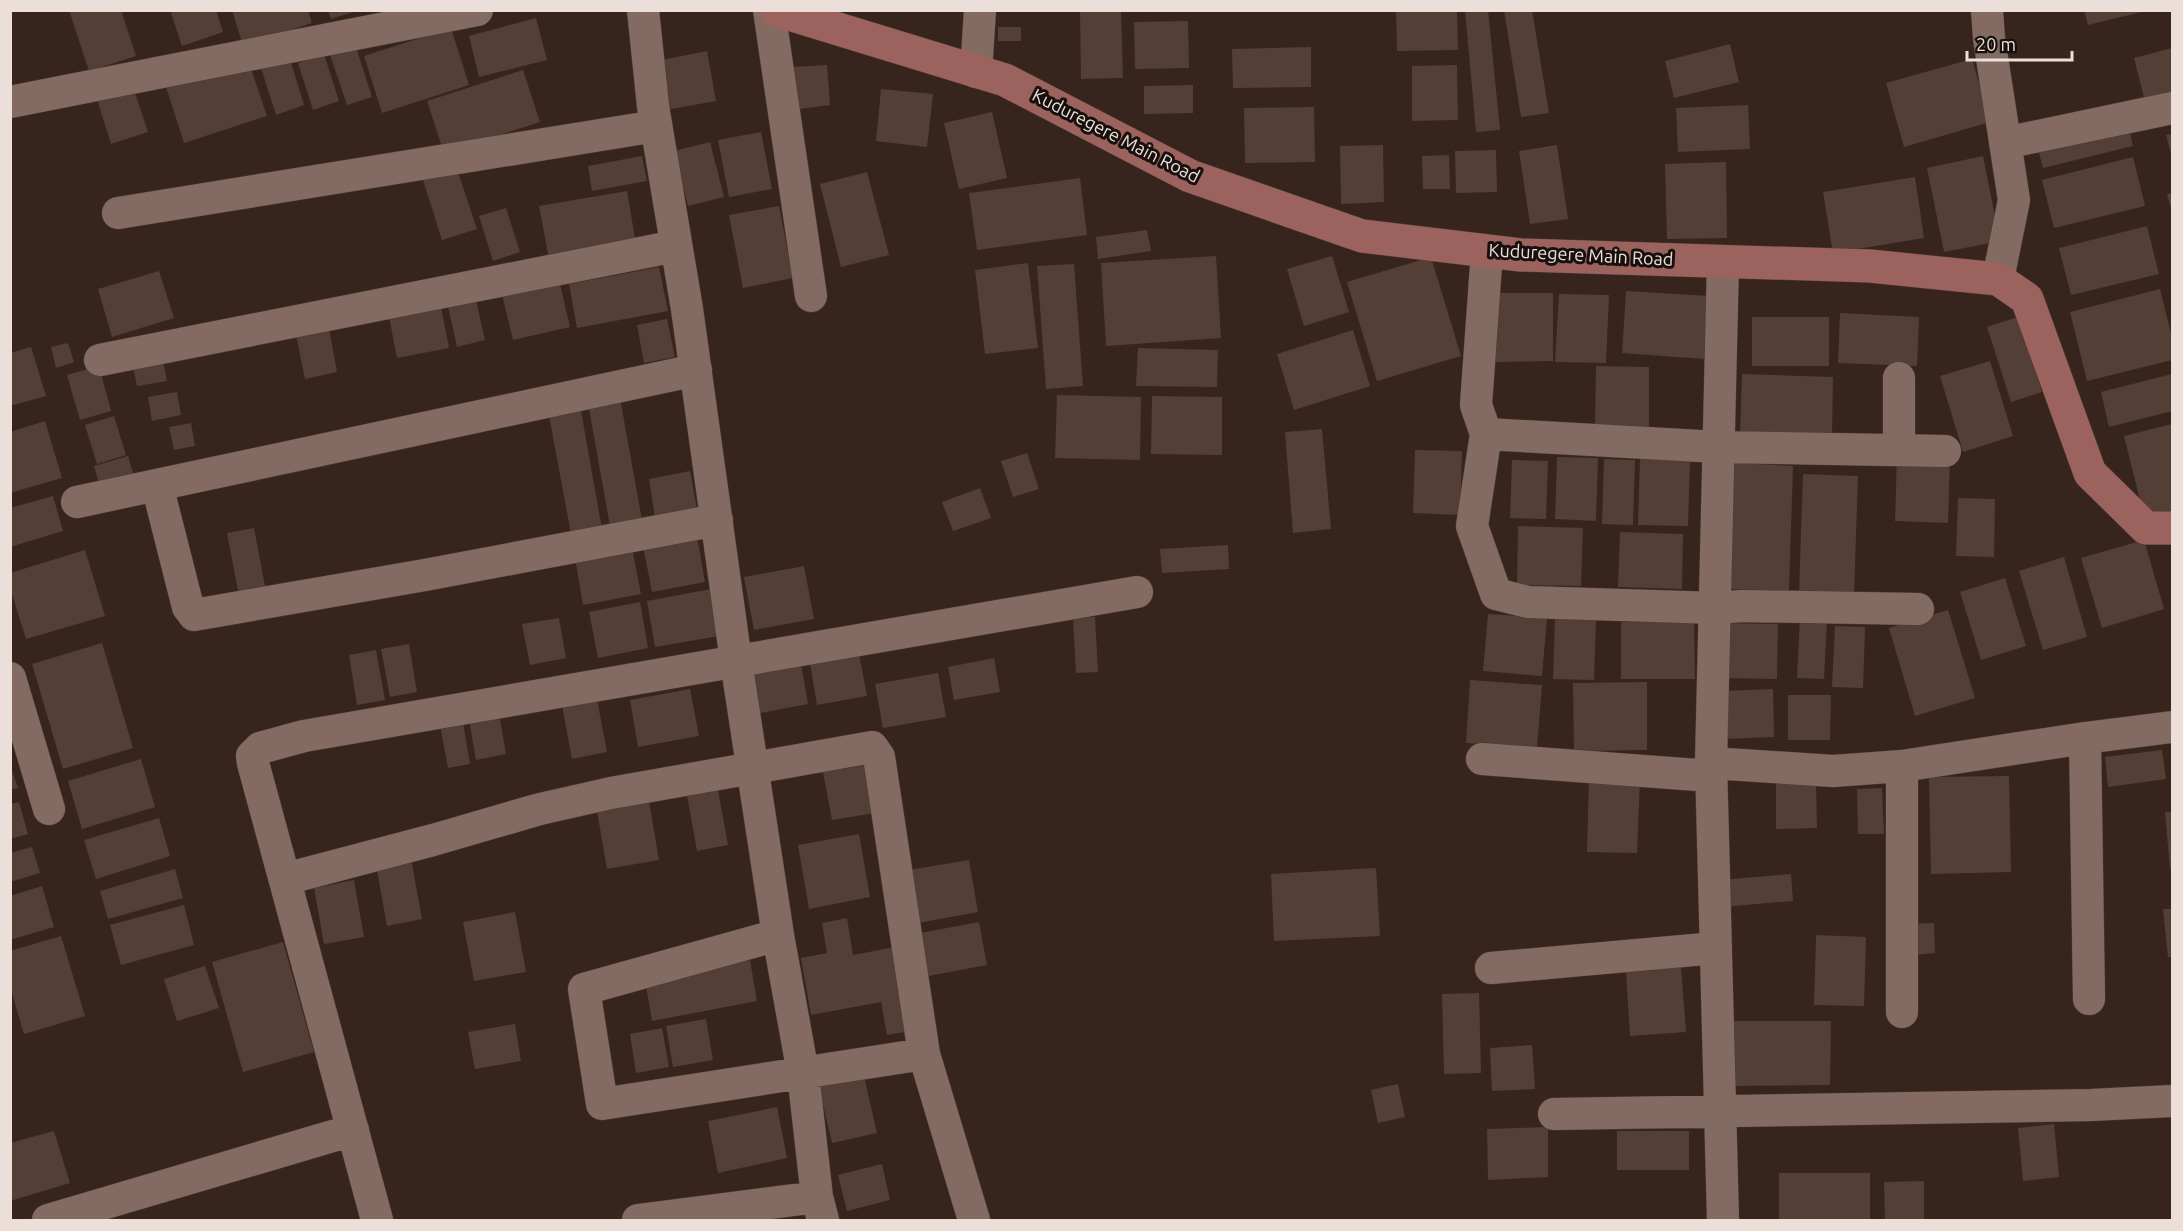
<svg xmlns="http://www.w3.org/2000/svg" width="2183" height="1231" font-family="Ubuntu,sans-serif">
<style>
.building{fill:#543f36}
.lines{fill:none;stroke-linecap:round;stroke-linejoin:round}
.street-casing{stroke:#4f3f39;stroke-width:33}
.secondary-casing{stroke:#4f3f39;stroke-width:34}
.street{stroke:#836b62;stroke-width:32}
.secondary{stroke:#9c635e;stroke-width:33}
.labels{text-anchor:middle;stroke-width:6;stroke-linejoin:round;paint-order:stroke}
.street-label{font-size:18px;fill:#ecded9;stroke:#18100c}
</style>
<rect width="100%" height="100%" fill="#37241c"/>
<!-- building -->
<path class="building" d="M69 10H121L136 56 89 71Z
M170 10H216L223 32 182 46Z
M232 10H308L312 23 243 46Z
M328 10H356V11L331 19Z
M1080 10H1121L1123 78 1081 79Z
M1396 10H1457L1458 50 1397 51Z
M1465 10H1488L1500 130 1476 132Z
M1504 10H1532L1549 113 1521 117Z
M2084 10H2146V11L2088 25Z
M536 18 547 60 479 77 469 36Z
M1188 21 1189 68 1135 69 1134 22Z
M998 27H1021V41H998Z
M451 28 469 85 382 113 364 56Z
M355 44 372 97 347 105 329 52Z
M1730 44 1739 82 1674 98 1665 61Z
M1311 47V87L1233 88 1232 49Z
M2172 48V103L2147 110 2134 58Z
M707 51 716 101 666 110 657 61Z
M324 54 339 101 313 110 298 63Z
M290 59 304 105 276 115 261 68Z
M1972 59 1990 122 1904 147 1886 83Z
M248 60 267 116 184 143 166 87Z
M827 65 830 105 799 109 792 67Z
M1457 65 1458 120 1412 121V66Z
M523 70 540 122 444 153 427 101Z
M132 84 148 132 111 144 96 96Z
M1193 85V113L1144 114V86Z
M881 89 933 94 927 147 876 141Z
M1748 105 1750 149 1678 152 1676 108Z
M1314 107 1315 162 1245 163 1244 108Z
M2124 108 2133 146 2043 168 2033 130Z
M992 112 1007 178 959 189 944 123Z
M761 132 772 189 729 197 718 140Z
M2172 134V157L2166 135Z
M710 142 724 197 688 206 674 151Z
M1383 145 1384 202 1341 204 1340 146Z
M1557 145 1568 219 1530 224 1519 151Z
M1496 150 1497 192 1456 193 1455 151Z
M1449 155 1450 189H1423L1422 156Z
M642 156 647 181 592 191 588 166Z
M1983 156 2000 241 1944 252 1927 168Z
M2133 157 2145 206 2054 228 2042 180Z
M1726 162 1727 238 1667 239 1665 164Z
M457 169 477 229 442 240 423 180Z
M867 172 889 255 841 267 820 184Z
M1915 177 1924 238 1833 253 1823 192Z
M1080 178 1087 235 977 250 969 193Z
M627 191 636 244 549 259 539 206Z
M2172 193V212L2167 194Z
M779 206 793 278 743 288 729 215Z
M506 208 520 252 493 261 479 216Z
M2147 226 2159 274 2071 295 2059 248Z
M1147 230 1151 251 1098 259 1096 237Z
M1216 256 1221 338 1106 346 1101 263Z
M1332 256 1349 312 1304 326 1287 269Z
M1431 257 1461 356 1377 381 1347 282Z
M1028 263 1038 348 985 354 975 270Z
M1074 264 1083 386 1046 389 1037 266Z
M659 267 668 311 577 328 569 284Z
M159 271 174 318 112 337 98 289Z
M558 276 570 327 513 340 501 290Z
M2160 289 2172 338V360L2087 381 2070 312Z
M1626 291 1709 296 1704 359 1622 353Z
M1499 293H1553V361L1494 362Z
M1559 294 1609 295 1606 363 1555 362Z
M475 296 485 340 457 347 447 302Z
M441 307 449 348 397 358 389 317Z
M1840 313 1919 317 1917 366 1838 363Z
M1752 317H1829V366H1752Z
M2018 317 2042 392 2011 402 1987 327Z
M667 319 675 357 644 363 637 325Z
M329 329 337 372 305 379 296 335Z
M1353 330 1370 386 1294 410 1277 354Z
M68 343 74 362 56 368 51 347Z
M31 347 46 396 10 406V353Z
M1138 348 1218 350 1217 387 1136 386Z
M162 356 167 381 137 386 132 362Z
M1990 361 2013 436 1963 452 1940 376Z
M99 366 111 411 80 420 67 375Z
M1596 366 1649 367V431H1595Z
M1742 374 1833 377 1832 437 1740 435Z
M2172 374V411L2109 427 2101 392Z
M177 392 181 415 152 421 148 397Z
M1057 395 1141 397 1140 460 1055 458Z
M1152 396 1222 397V455L1151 454Z
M620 398 642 520 610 526 588 403Z
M580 405 602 529 571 534 548 410Z
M114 416 126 455 97 464 85 425Z
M45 421 62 478 10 493V432Z
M191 423 195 446 174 450 169 427Z
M2172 424V514L2145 520 2124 436Z
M1322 429 1331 529 1293 533 1285 432Z
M1415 450 1462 451 1460 515 1413 513Z
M1027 453 1039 489 1013 497 1001 461Z
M1897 454 1950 456 1948 523 1895 521Z
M128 456 136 483 102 493 94 466Z
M1557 457 1598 458 1596 521 1555 519Z
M1640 458 1690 459 1688 526 1638 525Z
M1604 459 1635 460 1633 525 1602 524Z
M1512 460 1548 461 1546 519 1510 518Z
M1734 463 1793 466 1789 591 1730 589Z
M690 471 697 509 655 517 649 479Z
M1803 474 1858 476 1854 596 1799 594Z
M980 488 991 518 953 531 942 502Z
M53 496 63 531 10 547V508Z
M1958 498 1995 499 1994 557 1956 556Z
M1518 526 1583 528 1581 586 1517 585Z
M254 528 265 586 238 591 227 533Z
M1620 532 1683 534 1682 589 1618 587Z
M697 536 705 582 652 592 643 546Z
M2144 540 2164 609 2102 628 2081 558Z
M1228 545 1229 569 1162 573 1160 549Z
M632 548 641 594 583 605 575 558Z
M85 550 105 616 26 639 10 588V573Z
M2064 557 2087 637 2043 650 2019 571Z
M804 566 814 619 754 630 744 577Z
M2005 578 2026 646 1981 660 1960 592Z
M711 589 719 636 655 647 647 601Z
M640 602 648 648 598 658 589 612Z
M1948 610 1975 698 1915 716 1889 628Z
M1488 614 1547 618 1542 676 1483 671Z
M1095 617 1098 672 1076 673 1073 618Z
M1555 617 1596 619 1594 680 1553 679Z
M559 618 566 658 530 665 522 624Z
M1800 618 1827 619 1824 679 1797 678Z
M1694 621 1695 679H1621V622Z
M1723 623 1778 624 1777 679 1722 678Z
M1835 626 1865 627 1863 688 1832 687Z
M102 643 133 748 63 769 32 664Z
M409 644 417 692 390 697 381 649Z
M376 650 385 700 357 705 349 655Z
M859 654 867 696 817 705 810 663Z
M994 658 1000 692 954 700 948 667Z
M801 664 808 704 755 714 747 673Z
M938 673 946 717 883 728 875 684Z
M1470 680 1542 685 1537 748 1466 743Z
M1647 682V750L1574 751 1573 683Z
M690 689 699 736 638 747 630 700Z
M1773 689 1774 737 1722 739 1721 691Z
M596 694 607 752 572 759 561 700Z
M1788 695H1831L1830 740H1788Z
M498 708 506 754 476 760 468 714Z
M462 716 470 764 448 768 439 720Z
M2162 750 2166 779 2108 787 2105 757Z
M141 759 155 807 82 829 68 781Z
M10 765 18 788 10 790Z
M866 765 875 813 832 820 823 772Z
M1589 776 1640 778 1637 853 1587 852Z
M2009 776 2011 872 1931 874 1929 777Z
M1776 780H1816L1817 828 1776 829Z
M1882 788 1884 834H1858L1857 789Z
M718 790 728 845 697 851 687 795Z
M649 801 659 860 607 869 597 811Z
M19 802 28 834 10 839V804Z
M2165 812H2172V869H2170Z
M159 818 170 856 96 879 84 840Z
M859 834 870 897 809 909 798 845Z
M32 847 40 873 10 882V853Z
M411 858 422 919 387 926 376 865Z
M969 860 978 912 913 924 903 871Z
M1376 868 1380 936 1274 941 1271 874Z
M175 869 183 898 108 919 100 891Z
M1791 874 1793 901 1721 907 1719 880Z
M354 880 364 937 324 944 314 888Z
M42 886 54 927 10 940V896Z
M184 905 194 945 121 965 110 925Z
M2163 909H2172V957H2168Z
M515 912 526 972 474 981 463 922Z
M847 918 853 955 895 947 910 1031 887 1035 881 1002 811 1015 801 958 827 953 822 923Z
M979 922 987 965 923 977 915 934Z
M1934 923 1935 953 1914 955 1912 924Z
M1816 935 1866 937 1864 1006 1814 1005Z
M61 936 85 1016 24 1034 10 987V951Z
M283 942 314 1052 243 1072 212 962Z
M750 960 757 1001 652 1021 645 979Z
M205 966 219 1008 177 1021 164 979Z
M1681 967 1686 1032 1630 1036 1626 971Z
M1479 993 1481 1073 1444 1074 1442 994Z
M706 1019 713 1060 673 1067 666 1026Z
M1727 1021H1831L1830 1085 1727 1086Z
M515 1024 521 1061 475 1069 468 1032Z
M662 1028 669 1067 636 1073 630 1034Z
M1532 1045 1535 1089 1492 1091 1490 1048Z
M863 1072 877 1133 832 1143 818 1083Z
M1398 1084 1405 1117 1378 1123 1371 1090Z
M777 1107 787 1158 718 1173 708 1121Z
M2054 1124 2059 1177 2023 1181 2018 1128Z
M1548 1127V1177L1488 1180 1487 1129Z
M54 1131 70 1183 10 1201V1143Z
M1617 1131H1689V1170H1617Z
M882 1164 890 1200 847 1211 838 1175Z
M1779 1173H1870V1220H1779Z
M1924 1181V1220H1885L1884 1182Z"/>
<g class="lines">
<!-- street casing -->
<g class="street-casing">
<path id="street" d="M643 10 653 106 687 309 736 661 778 935 803 1073 817 1197 823 1220
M769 10 811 296
M1987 10 1989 38 2014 200 1998 279
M976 72 980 10
M10 102 477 10
M2005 143 2172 108
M118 213 656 126
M1487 251 1476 405 1486 434 1472 526 1496 594 1528 602 1715 608 1742 606 1918 609
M1723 262 1711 763 1723 1220
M100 360 676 246
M1899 378V450
M1486 434 1718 447 1945 451
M157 485 188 607 194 615 425 575 717 520
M77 502 696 370
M10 678 49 809
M2085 738 2089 999
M1482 759 1711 776
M1711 763 1833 771 1902 766 2085 738 2172 727
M285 879 433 840 540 809 611 793 872 747 879 757 924 1054
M778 935 584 989 602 1104 924 1054 974 1220
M1491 968 1716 948
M1902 1012V766
M1554 1114 2091 1105 2172 1101
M48 1220 353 1130
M377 1220 253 763 252 756 260 748 304 736 1137 592
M638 1220 817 1197"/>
</g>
<!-- secondary casing -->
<g class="secondary-casing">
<path id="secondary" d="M776 10 1005 80 1190 176 1362 236 1521 255 1870 266 1998 279 2027 299 2090 473 2146 528H2172"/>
</g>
<!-- street -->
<use href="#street" class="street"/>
<!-- secondary -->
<use href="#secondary" class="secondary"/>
</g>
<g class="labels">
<!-- street labels -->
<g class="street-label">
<text transform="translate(1116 136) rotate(27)" y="6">Kuduregere Main Road</text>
<text transform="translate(1581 255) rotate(3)" y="6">Kuduregere Main Road</text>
</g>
</g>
<!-- border -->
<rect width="2183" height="1231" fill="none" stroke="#ecded9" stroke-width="24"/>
<!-- scale -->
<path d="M1967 51v9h105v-9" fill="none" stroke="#ecded9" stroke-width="3"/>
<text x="1976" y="51" font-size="18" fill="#ecded9" stroke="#18100c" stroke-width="4.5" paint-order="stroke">20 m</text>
</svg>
